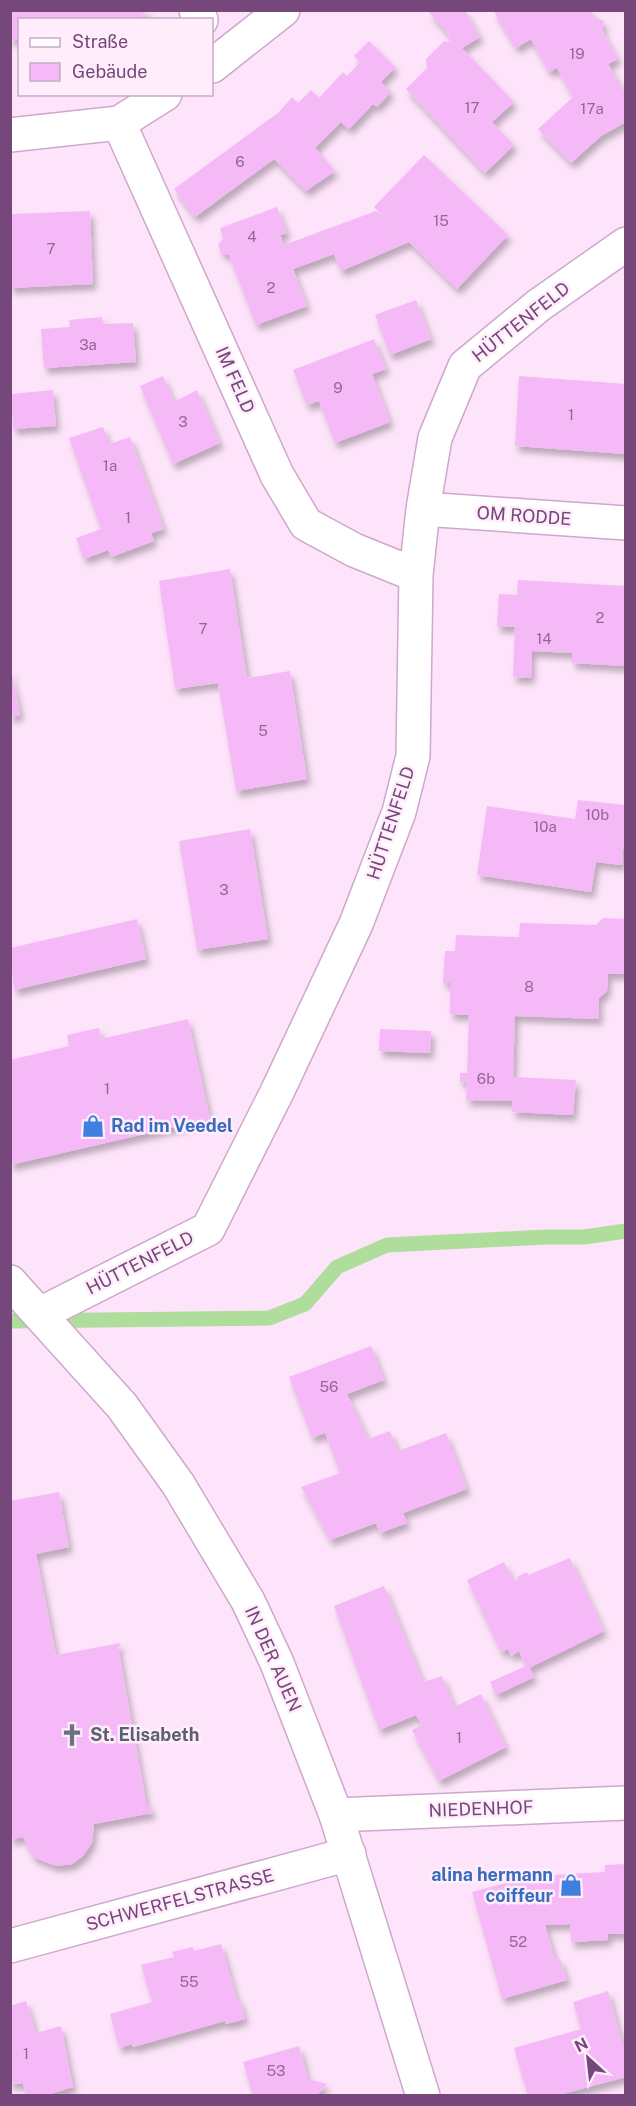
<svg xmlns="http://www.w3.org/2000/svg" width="636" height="2106" font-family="'Public Sans',sans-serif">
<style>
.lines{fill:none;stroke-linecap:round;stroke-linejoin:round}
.stream{stroke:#aedd9c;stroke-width:15}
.building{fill:#f5b9f7;filter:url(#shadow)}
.minor-casing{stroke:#cea7ce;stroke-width:36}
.tertiary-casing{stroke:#cea7ce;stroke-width:36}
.minor{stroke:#fff;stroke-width:33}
.tertiary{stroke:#fff;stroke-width:33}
.labels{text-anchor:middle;stroke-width:5;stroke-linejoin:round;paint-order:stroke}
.number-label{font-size:15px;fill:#966499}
.street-label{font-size:18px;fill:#76477a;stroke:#ffedfc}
.shop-label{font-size:18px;font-weight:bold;fill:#366cbe;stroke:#ffedfc;text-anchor:start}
.worship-label{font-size:18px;font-weight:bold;fill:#5b616d;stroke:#ffedfc;text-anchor:start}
</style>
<defs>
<filter id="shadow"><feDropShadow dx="3.5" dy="6" stdDeviation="3" flood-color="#0004"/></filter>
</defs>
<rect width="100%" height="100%" fill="#fee4fa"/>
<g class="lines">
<!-- stream -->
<path class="stream" d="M10 1321 269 1318 305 1304 337 1267 387 1245 546 1237H584L626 1231"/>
</g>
<!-- building -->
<path class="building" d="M10 10H151L133 20H20V39L10 41Z
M465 10 480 37 462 48 514 102 492 122 514 145 485 173 406 89 427 68 426 59 444 41 452 43 447 37 449 35 428 11Z
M493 10H591L595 18 604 21 602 30 618 59 608 64 626 95V122L601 136 571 163 538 129 573 97 557 68 549 72 531 39 516 48Z
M369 41 395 67 381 82 391 92 377 107 373 104 349 129 341 122 315 148 335 171 306 191 274 159 195 217 174 189 279 112 292 97 298 103 311 90 319 98 343 72 347 76 360 62 354 56Z
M424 155 508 235 457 289 409 242 341 271 334 254 293 269 307 306 256 325 229 255 221 253 218 244 223 239 220 228 277 207 287 233 280 235 284 245 376 211 394 228 374 207Z
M90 211 93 284 10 288V214Z
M416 300 431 339 390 355 375 315Z
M102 317 103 324 133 323 136 362 44 368 41 329 70 327 69 320Z
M374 339 386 369 372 374 390 422 335 443 319 401 307 405 293 370Z
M163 376 174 402 197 390 220 443 173 464 140 386Z
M519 376 626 384V454L515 446Z
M53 390 56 426 13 429 11 394Z
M103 427 109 444 130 437 164 529 151 533 154 541 111 557 108 550 84 559 76 538 101 529 69 438Z
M230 569 247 678 290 671 307 779 236 791 218 683 175 689 159 581Z
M518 580 626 586 625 666 572 663V653L532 651 531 678 513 677 515 627H497L499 594 517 595Z
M10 665 20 715 10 717Z
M578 800 626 805 622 865 596 862 591 892 477 875 487 806 575 819Z
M250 829 268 939 197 950 179 841Z
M603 918 626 919 625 974H608L607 991 599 998V1019L515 1016 513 1077 576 1080 573 1115 512 1112 513 1101 466 1100 467 1082H460V1073H467L469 1015 450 1014V983H443L445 951H455L456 935 519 937 520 923 596 925Z
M137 919 146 959 14 990 10 948Z
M188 1019 210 1119 10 1165V1060L69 1046 67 1035 99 1028 101 1039Z
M380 1029 431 1031 430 1053 379 1051Z
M371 1346 384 1380 347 1394 368 1439 390 1431 398 1451 446 1433 467 1489 403 1513 407 1523 380 1533 376 1523 330 1540 301 1487 340 1473 325 1433 312 1438 289 1377Z
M59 1492 69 1547 36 1554 56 1655 120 1643 121 1646 118 1647 147 1807 151 1806 152 1813 94 1824 92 1843 83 1856 72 1864 56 1866 33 1857 23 1837 10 1840V1501Z
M570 1558 604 1631 529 1668 534 1677 496 1695 490 1682 526 1666 519 1651 511 1656 508 1649 501 1652 467 1580 504 1562 514 1582 518 1579 517 1577 527 1572 528 1575Z
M384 1586 423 1682 442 1676 454 1707 481 1694 506 1747 439 1781 412 1730 422 1725 416 1715 379 1730 334 1606Z
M626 1864V1934H608V1940L571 1942 570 1924 545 1925 555 1960 560 1959 567 1980 502 1999 472 1892 532 1876 605 1872V1865Z
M221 1944 237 2000H240L245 2019 226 2024 225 2021 133 2047 132 2044 119 2048 110 2014 152 2002 141 1965 174 1957 172 1952 193 1947 194 1951Z
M608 1991 626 2056V2077L555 2096H528L514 2048 581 2029 573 2002Z
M26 2001 36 2033 61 2026 73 2087 44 2096H27L23 2083 10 2084V2006Z
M299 2046 308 2079 327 2084 316 2096H253L243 2062Z"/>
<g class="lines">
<!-- minor casing -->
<g class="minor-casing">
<path id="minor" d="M196 10 201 20
M212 66 283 10
M119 123 277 475 306 524 354 550 416 575
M10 135 119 123 165 94
M423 509 626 523
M40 1314 208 1229 278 1090 356 924 399 812 413 756 416 575 423 509 435 438 465 366 539 305 626 244
M336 1815 626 1803
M10 1946 349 1854"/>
</g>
<!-- tertiary casing -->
<g class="tertiary-casing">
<path id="tertiary" d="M10 1282 122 1406 178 1484 248 1601 277 1663 336 1815 423 2096"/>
</g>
<!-- minor -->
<use href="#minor" class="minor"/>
<!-- tertiary -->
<use href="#tertiary" class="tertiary"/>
</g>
<!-- icons -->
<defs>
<g id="shop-bare" transform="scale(1.8)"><path d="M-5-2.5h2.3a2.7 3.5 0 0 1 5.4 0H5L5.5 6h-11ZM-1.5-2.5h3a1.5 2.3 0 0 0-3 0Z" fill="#3f7fe0" stroke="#ffedfc" stroke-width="2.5" paint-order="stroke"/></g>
<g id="church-bare" transform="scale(1.8)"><path d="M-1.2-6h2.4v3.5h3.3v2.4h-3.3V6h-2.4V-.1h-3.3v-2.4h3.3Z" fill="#6b7280" stroke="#ffedfc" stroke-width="2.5" paint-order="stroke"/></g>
</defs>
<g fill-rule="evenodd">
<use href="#shop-bare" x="93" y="1126"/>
<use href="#church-bare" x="72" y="1735"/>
<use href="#shop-bare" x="571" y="1885"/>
</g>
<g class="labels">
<!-- number labels -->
<g class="number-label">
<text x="577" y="59">19</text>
<text x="472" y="113">17</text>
<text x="592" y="114">17a</text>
<text x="240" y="167">6</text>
<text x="441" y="226">15</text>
<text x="252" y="242">4</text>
<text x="51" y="254">7</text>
<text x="271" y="293">2</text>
<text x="88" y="350">3a</text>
<text x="338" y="393">9</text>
<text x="571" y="420">1</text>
<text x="183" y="427">3</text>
<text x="110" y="471">1a</text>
<text x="128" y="523">1</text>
<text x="600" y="623">2</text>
<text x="203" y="634">7</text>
<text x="544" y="644">14</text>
<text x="263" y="736">5</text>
<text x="597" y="820">10b</text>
<text x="545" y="832">10a</text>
<text x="224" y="895">3</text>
<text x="529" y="992">8</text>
<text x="486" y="1084">6b</text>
<text x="107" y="1094">1</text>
<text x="329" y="1392">56</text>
<text x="459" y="1743">1</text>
<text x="518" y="1947">52</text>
<text x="189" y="1987">55</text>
<text x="26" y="2059">1</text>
<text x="276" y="2076">53</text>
</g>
<!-- street labels -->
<g class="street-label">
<text transform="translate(521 322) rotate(-38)" y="6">HÜTTENFELD</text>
<text transform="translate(235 380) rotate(66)" y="6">IM FELD</text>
<text transform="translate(524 516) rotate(4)" y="6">OM RODDE</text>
<text transform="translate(391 823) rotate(-72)" y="6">HÜTTENFELD</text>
<text transform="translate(140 1263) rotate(-27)" y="6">HÜTTENFELD</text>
<text transform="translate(273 1659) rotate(66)" y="6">IN DER AUEN</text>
<text transform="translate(481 1809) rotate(-2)" y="6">NIEDENHOF</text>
<text transform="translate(180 1900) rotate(-15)" y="6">SCHWERFELSTRASSE</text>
</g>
<!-- shop labels -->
<g class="shop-label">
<text x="111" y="1132">Rad im Veedel</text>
<text x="553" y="1881" text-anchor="end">alina hermann<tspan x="553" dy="21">coiffeur</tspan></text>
</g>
<!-- worship labels -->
<g class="worship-label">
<text x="90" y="1741">St. Elisabeth</text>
</g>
</g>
<!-- border -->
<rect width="636" height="2106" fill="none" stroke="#76477a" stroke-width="24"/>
<!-- legend -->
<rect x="18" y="18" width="195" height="78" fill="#ffedfc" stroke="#c8abc8" stroke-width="1.5"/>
<rect x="30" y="38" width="30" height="9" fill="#ffffff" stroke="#c8abc8" stroke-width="1.5"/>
<text x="72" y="48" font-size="18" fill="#76477a">Straße</text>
<rect x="30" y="63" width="30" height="18" fill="#f5b9f7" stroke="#c8abc8" stroke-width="1.5"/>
<text x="72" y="78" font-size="18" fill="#76477a">Gebäude</text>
<!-- north arrow -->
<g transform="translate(588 2058) rotate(333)" stroke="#ffedfc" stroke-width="4.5" paint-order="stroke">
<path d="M0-4.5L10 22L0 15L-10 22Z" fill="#76477a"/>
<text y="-9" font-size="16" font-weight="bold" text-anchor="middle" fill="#76477a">N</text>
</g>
</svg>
